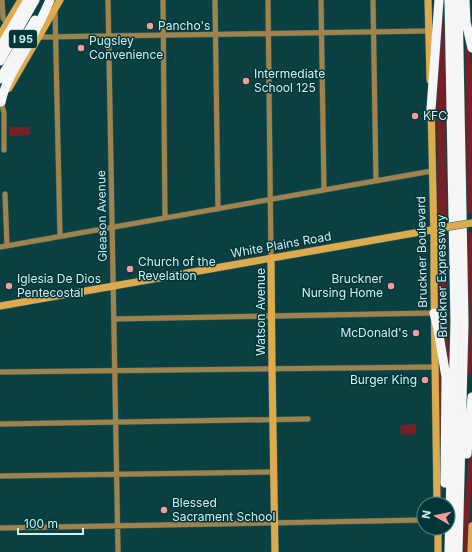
<svg xmlns="http://www.w3.org/2000/svg" width="472" height="552" font-family="Inter,sans-serif">
<style>
.green{fill:#771f26}
.lines{fill:none;stroke-linecap:round;stroke-linejoin:round}
.street-casing{stroke:#2e6062;stroke-width:6}
.secondary-casing{stroke:#2e6062;stroke-width:8}
.highway-casing{stroke:#2e6062;stroke-width:10}
.street{stroke:#a1824b;stroke-width:5}
.secondary{stroke:#ddab4e;stroke-width:7}
.highway{stroke:#f6f6f6;stroke-width:9}
.secondary-bridge-casing{stroke:#2e6062;stroke-width:8;stroke-linecap:butt}
.secondary-bridge{stroke:#ddab4e;stroke-width:7}
.poi-dot{fill:#f59b9a;stroke:#003638;stroke-width:1.5}
.labels{text-anchor:middle;stroke-width:3;stroke-linejoin:round;paint-order:stroke}
.shield{fill:#003638;stroke:#92b8ba;stroke-width:1}
.shield-label{font-size:11px;font-weight:bold;fill:#d0f0f2}
.poi-label{font-size:12px;fill:#d0f0f2;stroke:#003638;text-anchor:start}
.street-label{font-size:12px;fill:#d0f0f2;stroke:#003638}
</style>
<rect width="100%" height="100%" fill="#0b4043"/>
<!-- green -->
<path class="green" d="M441 13H444L447 218 438 219 436 100Z
M465 33H466L472 64V213L467 214Z
M10 127H30V135L10 136Z
M468 232H472V363L470 378 469 377 468 371Z
M447 236 449 363H447L438 308 436 286 438 237Z
M437 354 444 382 442 504H440Z
M472 422V472L468 552H464V507Z
M416 424V434L401 435 400 425Z"/>
<g class="lines">
<!-- street casing -->
<g class="street-casing">
<path id="street" d="M2 0 3 18 7 23
M108 0 118 552
M163 0 165 218
M215 0 218 209
M268 0 271 258
M321 0 324 190
M373 0 376 181
M55 10 60 236
M39 37 428 31
M1 102 4 113V150
M5 194 7 246
M0 247 432 171
M114 319 434 313
M0 372 435 367
M0 424 308 419
M0 476 274 472
M0 528 424 520"/>
</g>
<!-- secondary casing -->
<g class="secondary-casing">
<path id="secondary" d="M428 0 430 80
M0 35 21 0
M9 88 60 0
M431 104 434 238V286L437 504
M271 258 272 368 275 552
M0 306 437 229
M438 528V552
M471 552 472 526"/>
</g>
<!-- highway casing -->
<g class="highway-casing">
<path id="highway" d="M458 0 464 323 458 552
M465 0 466 22 472 48
M0 48 28 0
M0 61 35 0
M0 79 35 20
M1 102C5 82 17 65 27 47 35 32 43 16 50 0
M431 109 439 0
M434 313 438 329 446 377 445 483
M467 454 472 397
M449 552 455 322 449 0"/>
</g>
<!-- street -->
<use href="#street" class="street"/>
<!-- secondary -->
<use href="#secondary" class="secondary"/>
<!-- highway -->
<use href="#highway" class="highway"/>
<!-- secondary-bridge casing -->
<g class="secondary-bridge-casing">
<path id="secondary-bridge" d="M441 228 472 223"/>
</g>
<!-- secondary-bridge -->
<use href="#secondary-bridge" class="secondary-bridge"/>
</g>
<!-- markers -->
<g class="poi-dot">
<circle cx="150" cy="26" r="4"/>
<circle cx="81" cy="48" r="4"/>
<circle cx="246" cy="81" r="4"/>
<circle cx="415" cy="116" r="4"/>
<circle cx="130" cy="269" r="4"/>
<circle cx="9" cy="286" r="4"/>
<circle cx="391" cy="286" r="4"/>
<circle cx="416" cy="333" r="4"/>
<circle cx="425" cy="380" r="4"/>
<circle cx="164" cy="510" r="4"/>
</g>
<g class="labels">
<!-- shield labels -->
<rect class="shield" x="9" y="30" width="28" height="18" rx="3"/>
<g class="shield-label">
<text x="23" y="43">I 95</text>
</g>
<!-- poi labels -->
<g class="poi-label">
<text x="158" y="30">Pancho's</text>
<text x="89" y="45">Pugsley<tspan x="89" dy="14">Convenience</tspan></text>
<text x="254" y="78">Intermediate<tspan x="254" dy="14">School 125</tspan></text>
<text x="423" y="120">KFC</text>
<text x="138" y="266">Church of the<tspan x="138" dy="14">Revelation</tspan></text>
<text x="17" y="283">Iglesia De Dios<tspan x="17" dy="14">Pentecostal</tspan></text>
<text x="383" y="283" text-anchor="end">Bruckner<tspan x="383" dy="14">Nursing Home</tspan></text>
<text x="408" y="337" text-anchor="end">McDonald's</text>
<text x="417" y="384" text-anchor="end">Burger King</text>
<text x="172" y="507">Blessed<tspan x="172" dy="14">Sacrament School</tspan></text>
</g>
<!-- street labels -->
<g class="street-label">
<text transform="translate(102 216) rotate(-91)" y="4">Gleason Avenue</text>
<text transform="translate(281 245) rotate(-10)" y="4">White Plains Road</text>
<text transform="translate(422 252) rotate(-91)" y="4">Bruckner Boulevard</text>
<text transform="translate(442 276) rotate(-91)" y="4">Bruckner Expressway</text>
<text transform="translate(261 312) rotate(-90)" y="4">Watson Avenue</text>
</g>
</g>
<!-- north arrow -->
<g transform="translate(436 516) rotate(279)"><circle r="19" fill="#003638" stroke="#538082"/>
<path d="M0-3L7 15L0 10L-7 15Z" fill="#f59b9a"/>
<text y="-6" font-size="11" font-weight="bold" text-anchor="middle" fill="#d0f0f2">N</text>
</g>
<!-- scale -->
<path d="M18 528v6h65v-6" fill="none" stroke="#d0f0f2" stroke-width="2"/>
<text x="24" y="528" font-size="12" fill="#d0f0f2" stroke="#003638" stroke-width="3" paint-order="stroke">100 m</text>
</svg>
